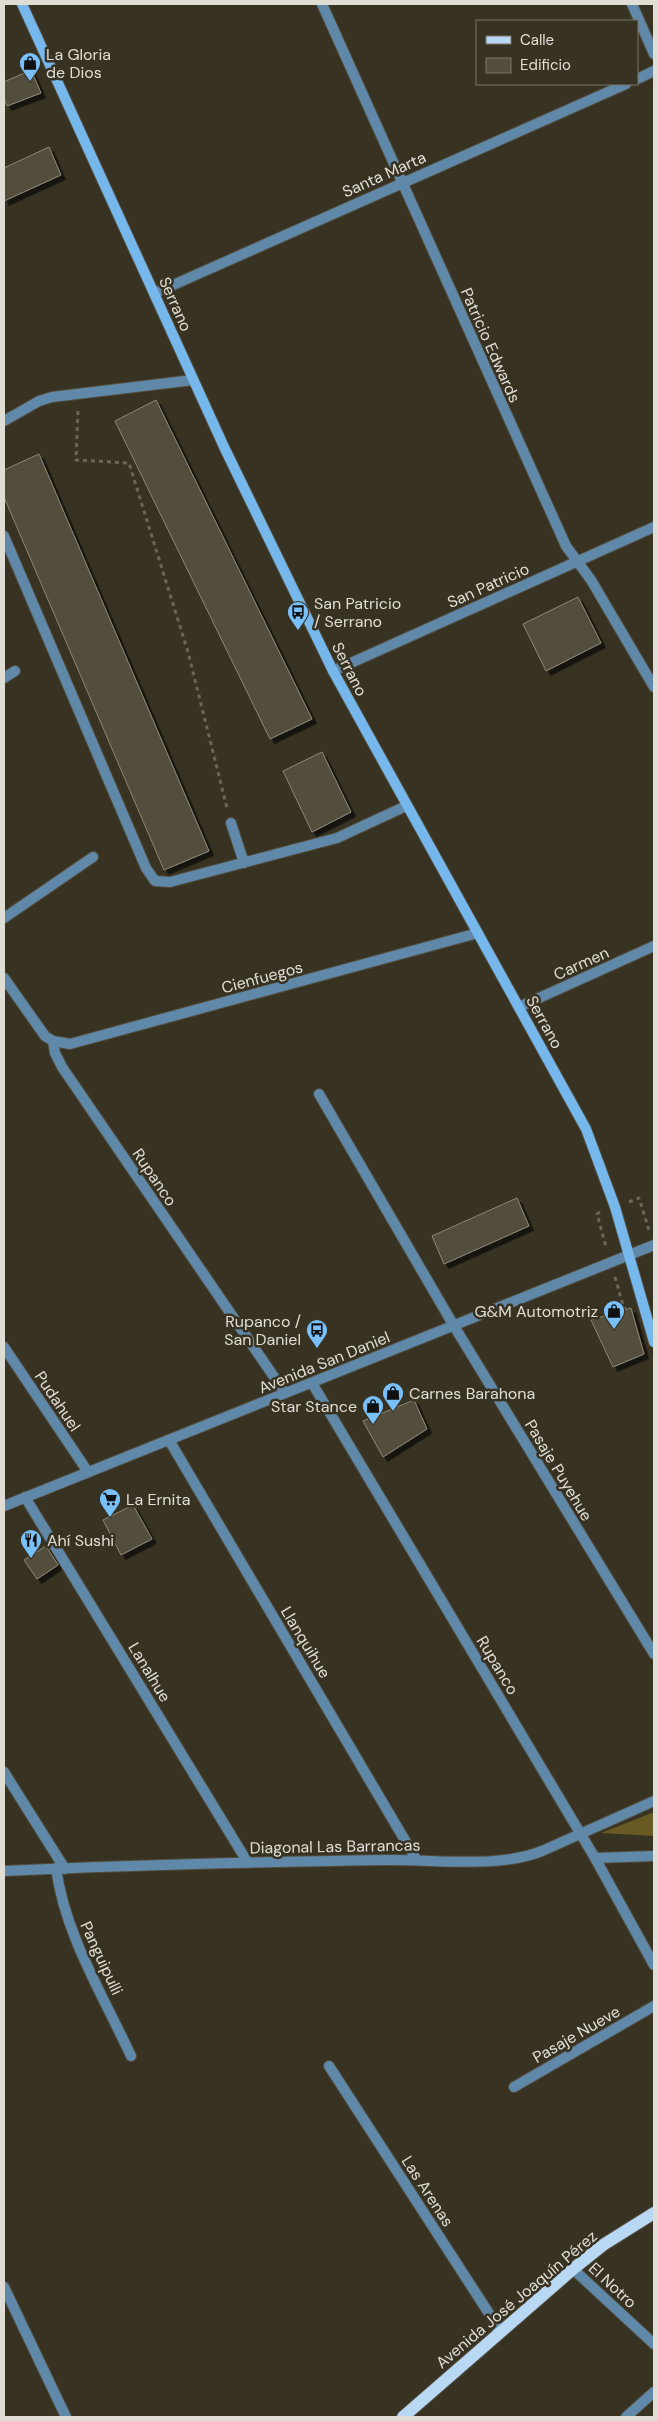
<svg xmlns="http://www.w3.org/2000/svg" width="658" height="2421" font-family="'DM Sans',sans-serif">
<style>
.green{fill:#695923}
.building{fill:#524d3d;stroke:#8d8776;filter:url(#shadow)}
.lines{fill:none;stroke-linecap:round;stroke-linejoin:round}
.service-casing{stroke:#524d3e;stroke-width:12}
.minor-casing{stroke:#524d3e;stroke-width:12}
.tertiary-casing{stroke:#524d3e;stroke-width:12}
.secondary-casing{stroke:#524d3e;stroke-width:12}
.primary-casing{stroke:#524d3e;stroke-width:14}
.path{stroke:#6a6658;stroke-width:3;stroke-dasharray:4 4;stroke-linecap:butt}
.service{stroke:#6088a8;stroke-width:10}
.minor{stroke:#6088a8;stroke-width:10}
.tertiary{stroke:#6088a8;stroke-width:10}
.secondary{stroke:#77b8ec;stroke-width:10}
.primary{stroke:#b9d8f3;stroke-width:12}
.labels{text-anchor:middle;stroke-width:5;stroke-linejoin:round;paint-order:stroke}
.poi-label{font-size:16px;fill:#e0ddd4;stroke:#373222;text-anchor:start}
.street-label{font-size:16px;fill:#e0ddd4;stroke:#373222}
</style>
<defs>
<filter id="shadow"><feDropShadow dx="4.5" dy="4.5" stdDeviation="0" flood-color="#0009"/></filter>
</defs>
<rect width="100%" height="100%" fill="#373222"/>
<!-- green -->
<path class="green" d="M654 1812V1836L601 1833Z"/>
<!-- building -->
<path class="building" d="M31 70 41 93 7 106 4 98V82Z
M49 147 61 175 4 201V168Z
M156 400 312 719 270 739 115 421Z
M39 454 209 851 164 870 4 497V470Z
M578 597 601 643 546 671 523 624Z
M322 752 351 812 312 832 283 771Z
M517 1198 529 1226 444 1264 432 1236Z
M631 1308 644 1354 613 1367 591 1320Z
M414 1400 427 1429 383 1457 363 1421Z
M133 1505 152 1539 121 1555 103 1520Z
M46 1546 58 1565 37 1579 24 1560Z"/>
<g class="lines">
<!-- service casing -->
<g class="service-casing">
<path id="service" d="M4 421 39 401 52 397 193 380
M4 536 146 868 155 881 170 882 337 838 406 806
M231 823 244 863"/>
</g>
<!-- minor casing -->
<g class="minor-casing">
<path id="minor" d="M322 4 566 546 591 580 654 687
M632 4 654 54
M637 79 654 71
M155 293 626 84
M333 671 654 527
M4 678 15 671
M4 918 93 857
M4 978 45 1036 53 1041 70 1044 478 933
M519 1007 654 946
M53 1041 55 1053 62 1067 285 1393
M319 1094 454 1326 654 1654
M4 1347 88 1472
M312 1383 595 1858 654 1965
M169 1440 416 1859
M25 1497 248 1863
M4 1772 65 1869
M595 1858 654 1856
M56 1868C65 1935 103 1995 131 2056
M4 1871C131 1865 258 1862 385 1860 435 1859 497 1869 542 1851L654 1801
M329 2066 501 2332
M514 2087 654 2006
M573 2269 654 2344
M626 2417 654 2392"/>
</g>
<!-- tertiary casing -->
<g class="tertiary-casing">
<path id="tertiary" d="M4 1506 654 1245
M4 2287 66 2417"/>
</g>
<!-- secondary casing -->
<g class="secondary-casing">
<path id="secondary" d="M22 4 225 449 333 671 586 1129 615 1207 654 1342"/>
</g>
<!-- primary casing -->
<g class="primary-casing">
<path id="primary" d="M403 2417 573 2269 603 2245 654 2213"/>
</g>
<!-- path -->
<path class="path" d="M78 411 76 460 129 463 188 652 227 808
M629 1202 639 1198 649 1230
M600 1212 597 1214 606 1247
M615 1277 624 1309 627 1308"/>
<!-- service -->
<use href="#service" class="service"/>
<!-- minor -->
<use href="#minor" class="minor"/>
<!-- tertiary -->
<use href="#tertiary" class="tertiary"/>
<!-- secondary -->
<use href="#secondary" class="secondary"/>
<!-- primary -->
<use href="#primary" class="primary"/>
</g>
<!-- icons -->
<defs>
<g id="shop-pin" transform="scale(1.125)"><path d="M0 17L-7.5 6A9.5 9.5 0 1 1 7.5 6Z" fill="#79bff8" stroke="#373222"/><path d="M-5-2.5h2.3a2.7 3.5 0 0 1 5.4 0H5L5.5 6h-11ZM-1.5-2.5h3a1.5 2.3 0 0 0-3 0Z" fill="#111"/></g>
<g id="bus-pin" transform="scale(1.125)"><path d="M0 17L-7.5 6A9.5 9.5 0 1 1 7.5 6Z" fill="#79bff8" stroke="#373222"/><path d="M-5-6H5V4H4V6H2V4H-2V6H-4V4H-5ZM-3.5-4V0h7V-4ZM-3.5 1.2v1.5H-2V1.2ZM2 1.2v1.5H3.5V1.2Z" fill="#111"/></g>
<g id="supermarket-pin" transform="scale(1.125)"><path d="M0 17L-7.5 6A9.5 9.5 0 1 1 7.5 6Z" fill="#79bff8" stroke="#373222"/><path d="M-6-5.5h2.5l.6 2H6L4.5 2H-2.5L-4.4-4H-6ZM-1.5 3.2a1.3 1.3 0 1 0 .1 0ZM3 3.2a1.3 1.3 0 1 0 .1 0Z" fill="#111"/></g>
<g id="restaurant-pin" transform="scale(1.125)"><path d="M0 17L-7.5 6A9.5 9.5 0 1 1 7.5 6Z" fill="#79bff8" stroke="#373222"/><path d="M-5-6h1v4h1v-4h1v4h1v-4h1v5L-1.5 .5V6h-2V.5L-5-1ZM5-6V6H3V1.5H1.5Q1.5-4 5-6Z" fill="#111"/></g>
</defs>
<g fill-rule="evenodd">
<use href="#shop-pin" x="30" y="63"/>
<use href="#bus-pin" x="298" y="612"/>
<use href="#shop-pin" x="614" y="1311"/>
<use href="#bus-pin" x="317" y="1330"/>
<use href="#shop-pin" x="393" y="1393"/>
<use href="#shop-pin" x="373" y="1406"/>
<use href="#supermarket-pin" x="110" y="1499"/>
<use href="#restaurant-pin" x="31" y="1540"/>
</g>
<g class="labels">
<!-- poi labels -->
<g class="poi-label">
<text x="46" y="60">La Gloria<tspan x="46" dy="18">de Dios</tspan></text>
<text x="314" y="609">San Patricio<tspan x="314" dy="18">/ Serrano</tspan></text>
<text x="598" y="1317" text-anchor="end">G&amp;M Automotriz</text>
<text x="301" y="1327" text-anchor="end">Rupanco /<tspan x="301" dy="18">San Daniel</tspan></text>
<text x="409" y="1399">Carnes Barahona</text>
<text x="357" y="1412" text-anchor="end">Star Stance</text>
<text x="126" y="1505">La Ernita</text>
<text x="47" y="1546">Ahí Sushi</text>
</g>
<!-- street labels -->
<g class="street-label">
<text transform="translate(384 174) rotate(-24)" y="6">Santa Marta</text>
<text transform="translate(176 304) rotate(66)" y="6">Serrano</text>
<text transform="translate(491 345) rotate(66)" y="6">Patricio Edwards</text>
<text transform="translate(488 585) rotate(-24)" y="6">San Patricio</text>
<text transform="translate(350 669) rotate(63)" y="6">Serrano</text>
<text transform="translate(581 963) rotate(-24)" y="6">Carmen</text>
<text transform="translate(262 977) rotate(-15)" y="6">Cienfuegos</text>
<text transform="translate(545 1022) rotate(61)" y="6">Serrano</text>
<text transform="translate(155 1177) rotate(56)" y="6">Rupanco</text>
<text transform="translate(324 1362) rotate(-22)" y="6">Avenida San Daniel</text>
<text transform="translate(58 1401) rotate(56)" y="6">Pudahuel</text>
<text transform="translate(559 1470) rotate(59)" y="6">Pasaje Puyehue</text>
<text transform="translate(306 1642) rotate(59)" y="6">Llanquihue</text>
<text transform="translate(498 1665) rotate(59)" y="6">Rupanco</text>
<text transform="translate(150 1672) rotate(59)" y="6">Lanalhue</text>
<text transform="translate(335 1846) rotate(-1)" y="6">Diagonal Las Barrancas</text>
<text transform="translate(102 1958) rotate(65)" y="6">Panguipulli</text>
<text transform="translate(576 2034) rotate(-30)" y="6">Pasaje Nueve</text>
<text transform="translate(428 2191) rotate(57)" y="6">Las Arenas</text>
<text transform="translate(613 2285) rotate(43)" y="6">El Notro</text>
<text transform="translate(516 2299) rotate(-40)" y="6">Avenida José Joaquín Pérez</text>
</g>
</g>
<!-- border -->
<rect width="658" height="2421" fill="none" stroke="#e0ddd4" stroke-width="10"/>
<!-- legend -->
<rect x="476" y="20" width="162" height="65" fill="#373222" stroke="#7b7669"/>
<rect x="486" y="36" width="25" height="8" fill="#b9d8f3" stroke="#7b7669"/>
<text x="520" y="45" font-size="15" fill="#e0ddd4">Calle</text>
<rect x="486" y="58" width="25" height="15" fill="#524d3d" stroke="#7b7669"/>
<text x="520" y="70" font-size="15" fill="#e0ddd4">Edificio</text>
</svg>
